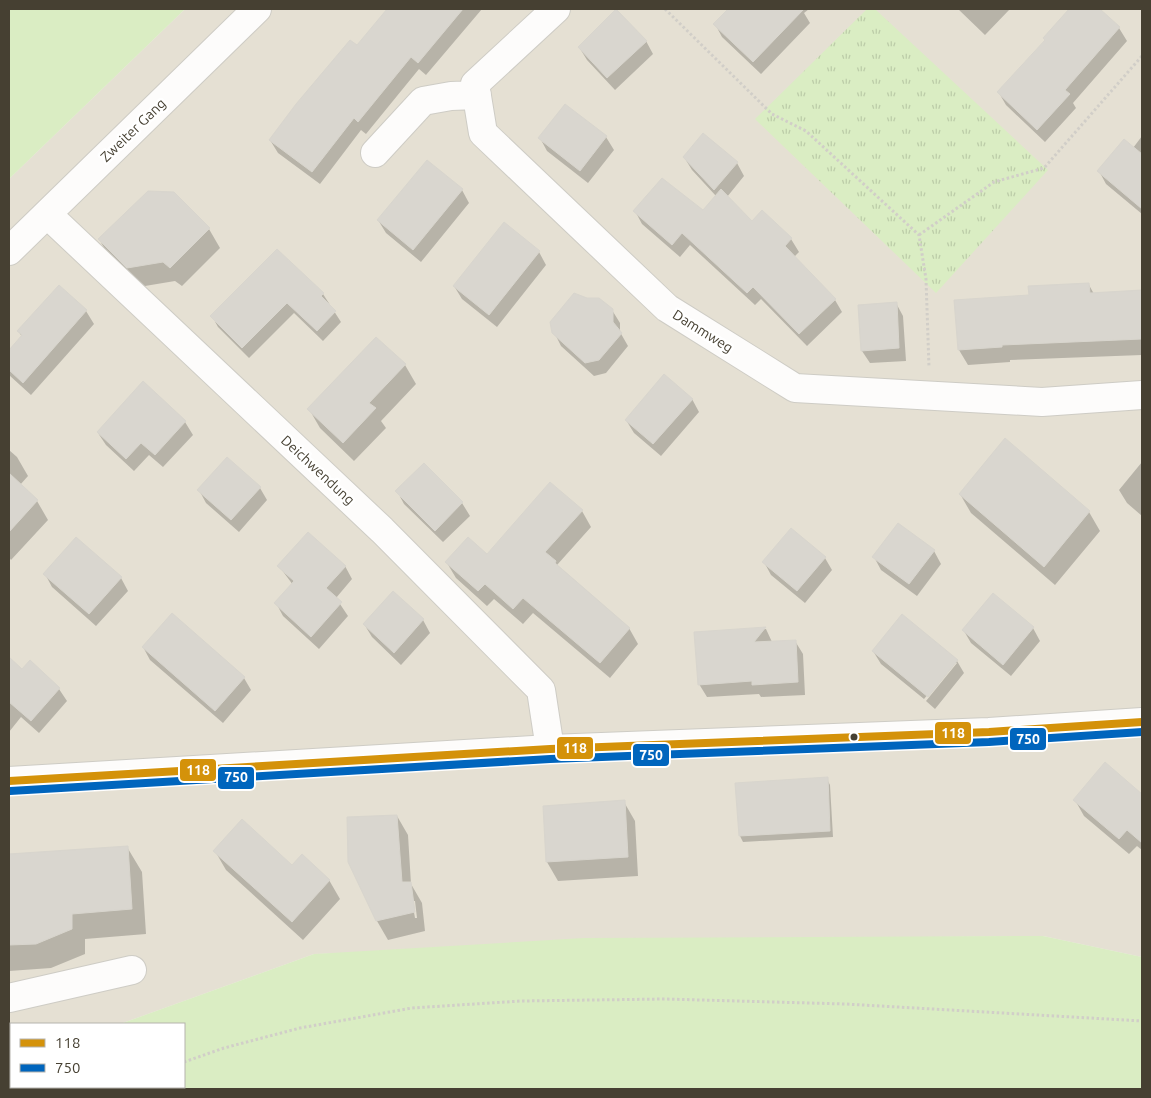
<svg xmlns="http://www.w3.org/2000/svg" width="1151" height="1098" font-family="Ubuntu,sans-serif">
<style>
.residential{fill:#e5e0d3}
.green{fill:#daedc3}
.park{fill:url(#park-tufts)}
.shadow{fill:#0003;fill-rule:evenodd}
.building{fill:#d9d6cf;stroke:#d8d5cd}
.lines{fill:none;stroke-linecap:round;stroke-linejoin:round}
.minor-casing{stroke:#ceccc5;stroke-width:30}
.path{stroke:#d1cec8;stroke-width:3;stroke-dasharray:2.5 2.5;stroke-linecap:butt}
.minor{stroke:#fdfcfb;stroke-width:28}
.bus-1-casing{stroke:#fff;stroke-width:11}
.bus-2-casing{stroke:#fff;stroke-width:11}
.bus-1{stroke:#d4920a;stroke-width:8}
.bus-2{stroke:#0065bd;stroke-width:8}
.bus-dot{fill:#464032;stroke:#fff;stroke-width:2}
.labels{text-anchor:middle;stroke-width:5;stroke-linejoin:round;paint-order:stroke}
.street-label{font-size:14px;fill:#464032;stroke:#fff}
.line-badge{stroke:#fff;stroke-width:2}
.badge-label{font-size:14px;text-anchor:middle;font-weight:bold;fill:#fff}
</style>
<defs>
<pattern id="park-tufts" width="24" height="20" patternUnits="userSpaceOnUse" patternTransform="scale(1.25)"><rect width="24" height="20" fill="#daedc3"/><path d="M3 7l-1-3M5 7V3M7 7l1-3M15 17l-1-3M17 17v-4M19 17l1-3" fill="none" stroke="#bccca8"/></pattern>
</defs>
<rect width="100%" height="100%" fill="#f0eee7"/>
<!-- residential -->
<path class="residential" d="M185 9H1142V957L1043 936 823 938 314 954 120 1024H11V1070L9 1071V179Z"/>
<!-- green -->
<path class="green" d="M9 9H185L9 179Z
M1043 936 1142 957V1089H9V1071L11 1070V1087H184V1024H120L314 954 584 938Z"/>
<!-- park -->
<path class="park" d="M867 9H875L1048 170 936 293 755 119Z"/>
<!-- shadow -->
<path class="shadow" d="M389 9H482L426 75 419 69 366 134 361 130 320 184 278 153 270 140 357 47Z
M730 9H809L804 13 810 23 761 74 722 37 715 24Z
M958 9H1010L985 35Z
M1071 9H1098L1119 28 1127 41 1073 103 1076 108 1045 142 1006 105 999 93 1046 41 1044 39Z
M646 41 653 54 615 90 587 60 579 47Z
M565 106 606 137 614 150 588 183 547 151 540 138Z
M1142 136V214L1106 184 1099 171 1133 148Z
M684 157 737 163 744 176 727 197 752 223 762 212 791 239 799 252 794 257 835 300 842 312 807 346 761 299 755 305 690 245 680 257 642 224 635 211H703L716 196 692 170Z
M462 190 469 203 421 262 386 233 378 220Z
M173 193 209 229 220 248 182 286 175 281 139 287 110 258 99 239Z
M539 252 546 265 497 327 462 299 454 286Z
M1089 285 1094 294 1142 291V355L1010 360V362L968 365 959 350 1030 296Z
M59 287 86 311 94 324 31 395 9 375V352L22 337 19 332Z
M323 294 341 322 323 341 294 313 249 358 218 327 212 316Z
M896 303 903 316 906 361 870 363 862 351Z
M612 310 620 323V332L628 346 606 373 594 376 561 346 554 332Z
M405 365 416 384 381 421 386 428 354 461 320 428 309 409Z
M143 383 185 422 193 435 163 467 149 455 134 471 106 445 98 433Z
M692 399 699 412 661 456 634 433 626 420Z
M1005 440 1089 512 1100 531 1055 585 971 513 960 494Z
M9 450 17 457 28 476 20 485 37 501 48 520 11 560 9 557Z
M1142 462V516L1127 503 1119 490Z
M424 465 462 503 470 516 443 542 404 504 397 491Z
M260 488 267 500 239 532 206 503 199 490Z
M582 511 591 527 557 565 629 628 638 644 610 678 533 613 523 624 494 599 487 606 456 578 447 563 487 555Z
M934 551 941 564 917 596 881 570 874 557Z
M825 558 832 570 805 603 771 575 764 562Z
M279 566H345L352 579 336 598 348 616 319 649 283 616 276 603 293 585Z
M45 574 121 578 128 591 96 626 52 587Z
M393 593 423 620 430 633 401 665 372 637 364 624Z
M1033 628 1040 641 1011 676 971 643 964 631Z
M766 629 772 642 795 641 803 654 805 695 761 697 759 694 707 697 699 684 696 633Z
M143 647 244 678 251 690 223 723 150 660Z
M873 651 957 661 964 673 935 709 926 701 957 663H954L924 699 881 664Z
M9 659 22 670 59 689 67 701 39 733 21 717 9 732Z
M1105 764 1142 795V850L1137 846 1129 854 1084 816 1075 800Z
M827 779 830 785 833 837 743 842 740 836 737 784Z
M624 802 635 821 638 876 558 881 547 862Z
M397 816 408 835 411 884 422 903 425 931 388 940 377 921ZM412 901H415L417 918H415Z
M127 847 142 872 146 934 85 939V954L51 968 9 971V856Z
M215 851 292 867 329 880 340 899 303 940 226 870Z"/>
<!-- building -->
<path class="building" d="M387 9H463L418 63 411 57 358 122 354 118 312 172 269 140 296 104 350 40 357 45Z
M616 9 647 41 607 78 578 47Z
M728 9H804L753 62 713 24Z
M1069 9H1100L1120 27 1065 90 1070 94 1037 130 997 92 1045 40 1043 38Z
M565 104 607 136 580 171 538 138Z
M703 133 738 162 714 190 683 157Z
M1124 139 1142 154V209L1097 171Z
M427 160 463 189 413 250 377 220Z
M662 178 703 210 721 189 752 221 762 210 792 238 785 246 836 299 799 334 753 287 747 293 682 233 672 245 633 211Z
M148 191 174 192 210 228 170 268 163 262 127 268 98 239Z
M504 222 540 251 489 315 453 286Z
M277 249 324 293 321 296 336 311 317 331 287 303 242 348 210 316Z
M1089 283 1090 293 1142 290V339L1002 345V347L958 350 954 300 1029 295 1028 286Z
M59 285 87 310 23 383 9 370V350L22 335 17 331Z
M574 293 587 298H599L613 309V322L622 333 599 360 585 363 552 333 550 322Z
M897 302 899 348 861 351 858 305Z
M376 337 406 364 369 403 376 408 343 443 307 409Z
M664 374 693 399 653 444 625 420Z
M143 381 186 421 155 455 141 443 126 459 97 432Z
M1005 438 1090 511 1044 567 959 494Z
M227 457 261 487 231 520 197 490Z
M424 463 463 502 435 531 395 491Z
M9 473 38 500 9 532Z
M550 482 583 510 545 552 556 561 555 563 630 628 600 663 523 598 513 609 485 584 478 591 445 562 468 537 487 554Z
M898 523 935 550 909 584 872 557Z
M791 528 826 557 797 591 762 562Z
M308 532 346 566 326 588 342 602 311 637 274 603 294 581 277 566Z
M76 537 122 577 89 614 43 574Z
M393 591 424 619 394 653 363 624Z
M993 593 1034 627 1003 665 962 630Z
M172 613 245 677 215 711 142 647Z
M902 614 958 660 928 697 872 651Z
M766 627 754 642 796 640 798 682 752 685V681L698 685 694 632Z
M9 657 22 669 30 660 60 688 31 721 9 702Z
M1105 762 1142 794V843L1127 830 1119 839 1073 800Z
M828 777 830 831 739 836 735 783Z
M625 800 628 857 546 862 543 806Z
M397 815 402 882H411L415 912 376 921 348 862 347 817Z
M242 819 292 865 302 854 330 880 292 922 213 851Z
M128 846 132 909 72 914V929L36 944 9 945V854Z"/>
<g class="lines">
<!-- minor casing -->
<g class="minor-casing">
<path id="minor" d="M556 9 475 84 483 133 667 308 795 388 1042 402 1142 395
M375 153 423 101 451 96 477 95
M47 214 382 530 541 690 550 749
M9 251 257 9
M9 781 550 749 989 732 1142 722
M9 998 132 970"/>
</g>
<!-- path -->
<path class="path" d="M665 9 772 114 806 131 919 235 926 279 929 367
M919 235 994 182 1044 168 1142 56
M184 1062 224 1048 300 1028 412 1008 521 1001 665 999 845 1004 1142 1021
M111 1089 118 1087"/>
<!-- minor -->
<use href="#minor" class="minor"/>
<!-- bus-1 casing -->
<g class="bus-1-casing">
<path id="bus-1" d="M9 781 550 749 989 732 1142 722"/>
</g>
<!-- bus-2 casing -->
<g class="bus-2-casing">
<path id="bus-2" d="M10 791 550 759 989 742 1142 732"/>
</g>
<!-- bus-1 -->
<use href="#bus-1" class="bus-1"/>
<!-- bus-2 -->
<use href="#bus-2" class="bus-2"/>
</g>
<!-- markers -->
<circle class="bus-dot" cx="854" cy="737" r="4.5"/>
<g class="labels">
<!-- street labels -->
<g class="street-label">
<text transform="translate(133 130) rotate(-44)" y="5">Zweiter Gang</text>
<text transform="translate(703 331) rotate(32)" y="5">Dammweg</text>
<text transform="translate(318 470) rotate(43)" y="5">Deichwendung</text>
</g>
</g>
<g class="line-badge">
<rect x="934" y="721" width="38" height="24" rx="5" fill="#d4920a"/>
<rect x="1009" y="727" width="38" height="24" rx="5" fill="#0065bd"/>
<rect x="556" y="736" width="38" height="24" rx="5" fill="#d4920a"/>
<rect x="632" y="743" width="38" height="24" rx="5" fill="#0065bd"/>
<rect x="179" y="758" width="38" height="24" rx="5" fill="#d4920a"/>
<rect x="217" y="766" width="38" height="24" rx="5" fill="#0065bd"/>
</g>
<g class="badge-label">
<text x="953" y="738">118</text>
<text x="1028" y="744">750</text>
<text x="575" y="753">118</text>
<text x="651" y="760">750</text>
<text x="198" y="775">118</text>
<text x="236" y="782">750</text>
</g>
<!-- border -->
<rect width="1151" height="1098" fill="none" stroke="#464032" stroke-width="20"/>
<!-- legend -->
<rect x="10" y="1023" width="175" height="65" fill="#ffffff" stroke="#b5b3ad"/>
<rect x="20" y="1039" width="25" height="8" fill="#d4920a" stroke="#b5b3ad"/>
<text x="55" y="1048" font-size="15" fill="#464032">118</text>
<rect x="20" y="1064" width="25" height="8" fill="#0065bd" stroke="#b5b3ad"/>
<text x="55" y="1073" font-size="15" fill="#464032">750</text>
</svg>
